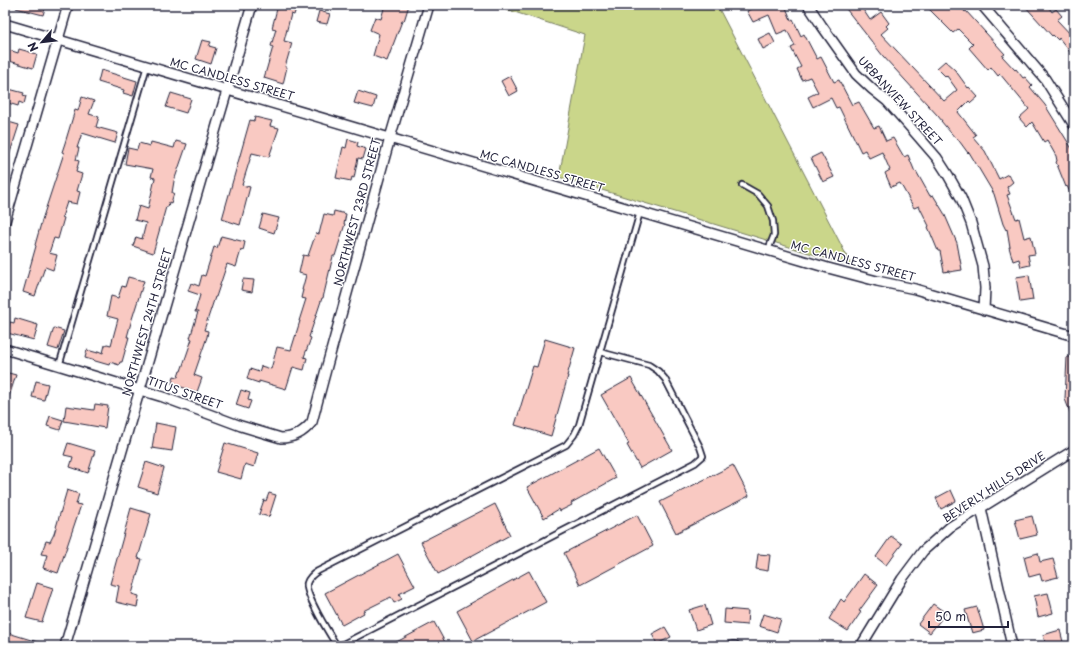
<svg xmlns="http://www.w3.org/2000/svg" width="1079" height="651" font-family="'Playpen Sans',sans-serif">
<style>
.green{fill:#cad68a;stroke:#767c62}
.building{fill:#f9c9c2;stroke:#22223b}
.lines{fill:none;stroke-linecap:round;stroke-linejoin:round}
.service-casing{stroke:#22223b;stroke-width:8}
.minor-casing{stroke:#22223b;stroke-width:12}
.service{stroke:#fff;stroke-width:4.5}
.minor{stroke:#fff;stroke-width:9}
.labels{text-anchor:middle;stroke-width:3;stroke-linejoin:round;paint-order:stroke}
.street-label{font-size:11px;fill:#22223b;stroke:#fff}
</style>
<rect width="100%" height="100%" fill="#fff"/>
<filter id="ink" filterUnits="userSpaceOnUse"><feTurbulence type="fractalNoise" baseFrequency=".025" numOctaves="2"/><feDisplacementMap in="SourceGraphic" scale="8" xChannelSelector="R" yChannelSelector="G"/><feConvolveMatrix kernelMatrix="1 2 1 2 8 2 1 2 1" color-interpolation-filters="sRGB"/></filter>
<g filter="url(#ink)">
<!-- green -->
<path class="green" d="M493 5H717L852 266 559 177 585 35Z"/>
<!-- building -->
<path class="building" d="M17 5H46L43 15 16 8Z
M278 5H297L294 15 291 14 284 41 292 43 285 67H287L283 84 264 78 273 47 271 46 276 29 272 28Z
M385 5H409L404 21H402L387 61 373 56 379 34 370 30 375 17 381 19Z
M759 5H785L791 20 793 19 801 36 804 34 817 59 821 57 834 82 839 80 852 105 859 102 874 128 879 126 886 141 893 138 904 157 908 155 915 172 916 171 930 196 933 195 944 213 957 243 962 270 949 272V271L944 272 940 251H938L928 227 929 226 919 206 914 208 900 183 891 187 885 173 890 170 882 152 869 158 865 150 861 152 839 107 836 108 831 98 813 107 808 97 818 92 810 77 802 80 797 69 801 67 791 48 795 46 787 30 777 34 769 15 753 22 747 11Z
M843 5H860L870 20 881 12 889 23 886 26 888 28 881 34 944 101 957 90 947 76 946 77 937 68 945 61 955 70 968 88 969 87 978 97 971 103 969 101 958 112 976 135 973 137 985 151 999 179 1008 174 1013 182 1007 187 1010 194 1007 195 1016 219 1019 218 1024 238 1031 236 1035 254 1028 255 1030 265 1021 267 1019 259 1013 261 1009 247H1010L1007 229 1006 230 1003 224 994 194 969 152 968 153 957 138 956 139 941 121H942L938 116 883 56Z
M925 5H958L965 12 966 11 1005 54 1002 56 1015 70 1016 69 1023 78 1025 77 1032 85 1030 87 1045 105 1074 152V201L1067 186 1066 187 1056 162 1057 161 1056 156 1047 140 1044 142 1032 122 1027 127 1019 118 1029 109 1000 74 998 76 991 67 988 70 969 48 973 44 958 29 953 33Z
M1024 5H1047L1052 12 1056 9 1062 16 1057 20 1074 38V57L1059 38 1058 40 1053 35 1052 36Z
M319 11 330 14 327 24 316 22Z
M770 33 775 43 763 49 758 39Z
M202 40 211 42 209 46 216 48 211 64 196 59Z
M19 49 37 54 33 68 6 60 9 50 18 53Z
M101 70 137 81 133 96 123 93 124 90 98 82Z
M510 76 518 91 509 96 501 81Z
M5 88 24 93 23 95 26 96 24 104 19 102 18 106 5 102Z
M358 91 376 97 373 108 354 103Z
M171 93 191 99 186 113 166 107Z
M82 97 94 101 89 114 99 117 96 127 118 133 115 143 82 133 77 148H79L76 160 79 161 76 172 82 174 77 191 80 192 77 204 67 202 62 217 64 218 58 239 54 238 49 253 57 255 53 270 45 267 35 296 23 292 36 246 35 245 42 220 64 153 62 152 65 143 75 110 78 111Z
M255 117 272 121 270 126 279 128 269 157 252 153 242 185 250 187 240 225 222 219 250 120 254 121Z
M5 121 19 125 7 162H5Z
M348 139 358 142 357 146 366 149 363 159 358 158 354 178 352 177 351 181 336 178 343 147 346 148Z
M176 141 187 144 174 181 172 193H174L171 203 169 202 168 207H166L153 253 133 246 136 237 142 239 146 223 135 220 139 206 148 209 155 178 151 177 153 169 125 164 128 148 137 150 139 143 150 146 151 142 174 148Z
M821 153 834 177 823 182 811 158Z
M334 211 346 214 344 224H345L335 256H333L323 298H322L309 337 311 338 304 357 307 358 304 370 293 367 286 389 259 381V383L247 379 250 369 259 372 261 366 271 369 277 347 291 350 300 321H299L306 299 301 298 303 290H302L306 275 299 273 303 255 308 256 316 233 319 234 324 214 333 216Z
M263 214 279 218 274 233 259 228Z
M221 236 245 242 243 251 241 250 236 267 227 264 216 297H215L204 330 208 331 207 337 194 375 202 378 197 392 172 384 174 376 178 377 180 371H181L192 339 190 338 198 312H195L200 295 188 291 191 283 199 286 202 275 205 276 214 247 217 248Z
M1029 275 1033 300 1020 302 1016 277Z
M128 277 144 281 132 319 127 337H129L122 362H120L119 365 110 362 109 365 85 358 87 350 98 353V351L103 353 105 345 107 344 111 345 118 319 107 316 111 296 118 298 122 286 125 287Z
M243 279 254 280 252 292 241 290Z
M15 318 38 325 34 340 7 333 10 322 14 323Z
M54 328 64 331 58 350 48 347Z
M545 339 575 348 567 376H568L551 436 515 425 533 366 537 367Z
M1067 357H1074L1073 420 1065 399Z
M5 372 16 375 7 403H5Z
M631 378 672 450 640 468 627 445 629 444 601 395Z
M36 381 48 384 44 400 32 397Z
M241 390 250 393 248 400 251 401 248 409 236 405Z
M95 404 108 406 105 428 64 421 66 406 94 410Z
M50 416 63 420 60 430 47 426Z
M156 423 176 427 172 451 152 448Z
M68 443 95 451 88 473 70 467 73 457 64 455Z
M225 443 258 453 254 467 245 464 241 479 216 472Z
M599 448 616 478 571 503 572 505 560 511 559 509 544 518 527 487Z
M146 462 164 468 157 493 138 487Z
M733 465 749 496 676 533 660 502Z
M67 490 79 494 76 504 81 505 58 573 43 568 47 555 41 554 46 541 50 542 54 534Z
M951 490 956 501 941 509 936 498Z
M269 493 276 495 269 517 259 514 264 500 266 501Z
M495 504 510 535 438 574 421 542Z
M131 508 151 514 138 558 142 559 132 594 139 596 137 607 116 602 119 586 110 584Z
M637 515 653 546 580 585 564 553Z
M1032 516 1037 535 1020 539 1015 520Z
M891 536 902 544 886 565 876 557Z
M1038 553 1040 562 1053 559 1058 577 1042 581 1040 574 1029 577 1024 557Z
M398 554 415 586 399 594 402 599 394 603 391 597 363 611 364 613 342 625 325 593Z
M758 554 770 555 768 571 756 569Z
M529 571 546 602 473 641 457 611Z
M864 574 878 585 859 611 861 612 848 631 829 619 841 599 844 602Z
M37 583 53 588 42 622 26 618Z
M1048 593 1053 613 1038 617 1034 596Z
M933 604 946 613 930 633 918 624Z
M705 605 711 625 696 630 689 610Z
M977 607 984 630 972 633 965 610Z
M725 609 748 611 747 625 724 623Z
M763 614 781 619 777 632 759 626Z
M434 622 447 646H389Z
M665 627 671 637 657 644 652 634Z
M1060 630 1064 646H1046L1043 635Z
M5 632 44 644V646H5Z"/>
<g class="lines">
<!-- service casing -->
<g class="service-casing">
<path id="service" d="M742 185 758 194 768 206 773 221 774 235 768 250
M59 366 147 66
M337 646C330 635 304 593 307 583 309 577 313 574 318 571L566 445 574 435 579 425 640 212
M339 646 695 463 703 456 700 447 665 379 658 371 649 365 600 352"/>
</g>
<!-- minor casing -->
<g class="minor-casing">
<path id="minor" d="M808 5 822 26 856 74 872 89 887 101 911 128 937 158 948 175 961 198 971 223 983 266 985 288 984 310
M982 5 1045 79 1074 125
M5 24 828 268 877 281 915 289 1074 336
M5 221 68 5
M5 349 163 397 241 426 281 438C295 438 304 432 312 422L328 362 390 138 429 5
M981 508 1012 646
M65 646 252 5
M732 646H735
M861 646 902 579 923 551 950 527 1074 450"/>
</g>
<!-- service -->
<use href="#service" class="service"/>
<!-- minor -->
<use href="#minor" class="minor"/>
</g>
</g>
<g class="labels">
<!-- street labels -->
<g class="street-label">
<text transform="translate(232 79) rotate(16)" y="4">MC CANDLESS STREET</text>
<text transform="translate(900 101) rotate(47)" y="4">URBANVIEW STREET</text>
<text transform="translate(542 171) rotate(16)" y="4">MC CANDLESS STREET</text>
<text transform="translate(357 212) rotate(-75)" y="4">NORTHWEST 23RD STREET</text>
<text transform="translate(853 261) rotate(15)" y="4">MC CANDLESS STREET</text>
<text transform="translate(147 322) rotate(-74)" y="4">NORTHWEST 24TH STREET</text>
<text transform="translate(185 393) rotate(19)" y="4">TITUS STREET</text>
<text transform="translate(994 487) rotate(-33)" y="4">BEVERLY HILLS DRIVE</text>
</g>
</g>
<!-- margin -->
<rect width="1079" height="651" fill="none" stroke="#fff" stroke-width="20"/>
<rect x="10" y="10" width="1059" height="631" fill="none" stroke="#22223b" stroke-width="1.5" filter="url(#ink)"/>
<!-- north arrow -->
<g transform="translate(42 42) rotate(242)" stroke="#ffffff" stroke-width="3" paint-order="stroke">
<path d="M0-3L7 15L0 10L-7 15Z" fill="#22223b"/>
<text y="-6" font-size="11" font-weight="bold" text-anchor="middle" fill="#22223b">N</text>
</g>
<!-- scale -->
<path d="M929 621v6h79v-6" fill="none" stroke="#22223b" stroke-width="2"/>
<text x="935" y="621" font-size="12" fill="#22223b" stroke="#ffffff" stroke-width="3" paint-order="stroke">50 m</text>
</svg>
